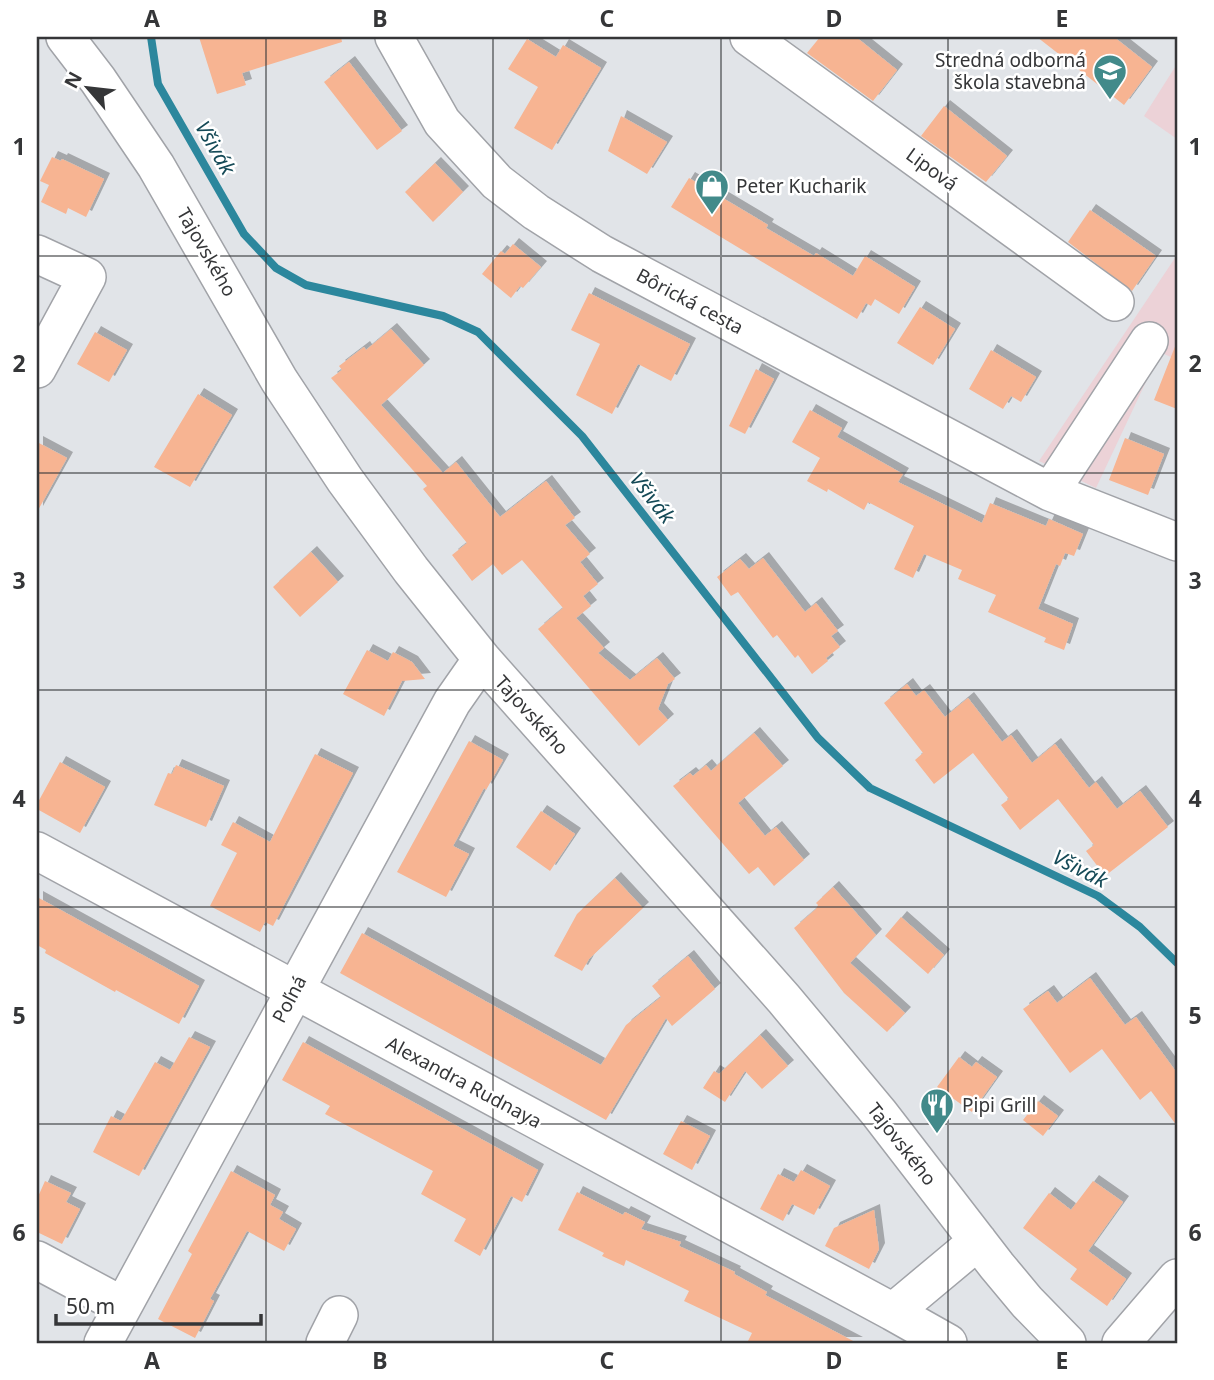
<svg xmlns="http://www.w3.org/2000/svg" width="1214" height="1380" font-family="'Noto Sans',sans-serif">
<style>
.industrial{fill:#ecd2d7}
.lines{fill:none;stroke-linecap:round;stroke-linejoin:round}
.stream{stroke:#2c879d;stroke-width:8}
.building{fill:#f7b492;filter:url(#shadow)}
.minor-casing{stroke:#a1a3a8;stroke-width:40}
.minor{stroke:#fff;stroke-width:37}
.grid{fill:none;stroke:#353638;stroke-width:2;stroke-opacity:0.55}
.labels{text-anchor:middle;stroke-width:5;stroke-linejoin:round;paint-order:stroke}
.poi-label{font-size:19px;fill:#353638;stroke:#fff;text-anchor:start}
.street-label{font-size:19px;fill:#353638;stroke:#fff}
.water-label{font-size:21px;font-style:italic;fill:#154a57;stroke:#fff}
.neatline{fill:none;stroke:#353638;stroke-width:2.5}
.grid-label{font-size:23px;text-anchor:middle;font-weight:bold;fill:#353638}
</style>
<defs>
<filter id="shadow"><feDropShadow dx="6" dy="-6" stdDeviation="0" flood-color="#0004"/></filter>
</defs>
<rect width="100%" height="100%" fill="#e1e4e8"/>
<!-- industrial -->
<path class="industrial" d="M1177 64V139L1144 116Z
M1177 255V360L1160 352 1096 488 1039 461Z"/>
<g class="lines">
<!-- stream -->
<path class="stream" d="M151 37 158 84 244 234 276 268 306 285 443 316 478 332 582 436 818 738 870 788 1098 896 1140 927 1177 963"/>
</g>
<!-- building -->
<path class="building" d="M199 37H341L342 42 242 73 246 85 217 94Z
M820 37H856L897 70 873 101 807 53Z
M1037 37H1114L1152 67 1124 105Z
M527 39 556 57 563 45 601 68 552 150 514 128 538 87 508 69Z
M349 62 402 131 377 150 324 82Z
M944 106 1007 156 986 182 921 136Z
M621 116 667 142 647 174 608 151Z
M52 157 61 161 62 159 104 179 86 217 68 208 66 214 41 202 49 185 40 181Z
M435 163 463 192 433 222 405 192Z
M689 178 768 225 766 228 814 256 816 253 853 276 865 256 915 287 899 314 875 299 871 306 866 303 857 319 671 207Z
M1090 210 1156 256 1132 291 1068 242Z
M513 244 541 267 523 288 520 286 511 298 482 274 501 251 505 254Z
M589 293 690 344 671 381 638 364 612 414 576 395 600 344 571 330Z
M920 307 955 329 933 365 897 343Z
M391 329 424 365 381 405 443 473 456 462 500 517 546 481 575 518 565 525 590 554 580 562 598 584 583 596 591 606 576 618 604 648 598 653 630 680 657 658 675 679 668 684 658 709 668 720 639 746 538 629 563 608 522 560 502 575 493 564 472 581 452 555 467 543 423 489 427 486 331 378 342 370 339 366 364 347 366 350Z
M95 332 127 350 109 382 77 364Z
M1176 344H1177V409L1154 400Z
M991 350 1036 377 1021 402 1011 396 1003 409 969 389Z
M756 369 774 379 745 434 729 426Z
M198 394 232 415 190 487 154 467Z
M810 410 842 428 837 437 903 474 898 482 982 523 990 503 1046 526 1049 519 1083 534 1074 556 1065 553 1060 566 1056 564 1038 609 1073 624 1064 650 1044 642 1046 638 988 612 996 595 958 579 962 570 924 554 913 578 894 569 914 526 868 502 864 510 828 489 827 492 807 481 820 458 792 442Z
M1125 438 1164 454 1148 495 1109 480Z
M37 442 67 458 37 512Z
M311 552 338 582 300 617 273 587Z
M763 558 805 612 816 603 838 631 831 636 840 647 826 658 828 661 812 674 798 655 795 658 777 635 773 638 738 592 731 596 717 577 740 559 749 569Z
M367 650 388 661 393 652 412 662 425 679 402 681 384 716 343 694Z
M907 684 916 696 924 690 945 717 968 698 1002 742 1011 735 1032 763 1055 744 1089 788 1096 782 1117 809 1140 791 1168 827 1105 876 1086 851 1094 845 1058 799 1020 830 1001 805 1009 799 973 753 934 784 915 760 923 753 884 703Z
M754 733 783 766 738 803 765 836 776 827 804 860 774 886 758 867 749 874 673 786 690 773 693 776 706 765 711 771Z
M469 741 503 760 486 790 484 788 453 846 469 854 446 897 397 872Z
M315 754 353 773 273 926 265 922 260 932 210 906 237 853 221 845 233 822 270 842Z
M60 762 105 787 80 833 37 809V804Z
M176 765 224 786 206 827 154 805 168 773 172 774Z
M541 811 575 834 550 871 516 847Z
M615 878 643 908 589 959 582 971 554 956 577 914Z
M833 887 876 935 850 963 905 1013 887 1032 844 993 794 928 816 909 818 905 816 903Z
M37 897 199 986 179 1024 116 990 115 992 45 953 46 950 37 945Z
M901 917 944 955 928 974 885 936Z
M362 933 601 1065 626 1025 661 997 652 986 688 956 715 989 672 1026 666 1018 606 1120 340 973Z
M1090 978 1125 1025 1136 1017 1177 1073V1126L1151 1091 1140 1100 1102 1049 1070 1073 1023 1009 1048 991 1057 1003Z
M760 1035 788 1066 762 1089 745 1071 725 1102 703 1088 714 1071 719 1074Z
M189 1037 210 1047 139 1176 93 1152 111 1116 121 1121 155 1062 170 1070Z
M303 1042 538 1170 522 1202 511 1196 480 1256 454 1241 466 1219 421 1194 433 1171 325 1114 330 1106 282 1080Z
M959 1057 972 1067 976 1062 997 1077 972 1112 937 1087Z
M1038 1101 1058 1116 1043 1136 1023 1120Z
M681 1121 710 1136 692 1170 663 1154Z
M801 1170 830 1186 814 1215 792 1204 783 1221 760 1209 778 1174 794 1182Z
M231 1171 275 1195 270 1205 283 1212 279 1219 296 1229 284 1251 247 1231 210 1299 214 1301 195 1338 158 1319 192 1254 188 1251Z
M45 1181 71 1193 66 1202 80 1209 62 1244 37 1232V1199Z
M1093 1181 1123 1202 1088 1251 1126 1279 1107 1306 1070 1279 1077 1269 1023 1228 1049 1193 1071 1210Z
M577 1192 623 1215 625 1212 645 1222 641 1229 681 1242 679 1246 735 1272 734 1274 767 1292 765 1295 857 1343H747L752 1333 684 1301 689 1291 626 1260 624 1266 602 1256 604 1253 558 1230Z
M874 1210 879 1249 869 1269 825 1246 834 1228Z"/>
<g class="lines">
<!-- minor casing -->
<g class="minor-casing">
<path id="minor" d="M65 37 98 80 156 166 279 380 345 480 411 570 482 659 784 999 879 1113 997 1266 1027 1302 1067 1343
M394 37 442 122 497 182 536 212 602 254 1050 492 1177 542
M749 37 1115 302
M37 254 87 277 37 369
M1050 492 1149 341
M37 851 893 1312 978 1241
M37 1260 123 1306
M893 1312 948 1343
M103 1343 452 702 482 659
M325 1343 339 1315
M1121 1343 1177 1278"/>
</g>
<!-- minor -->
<use href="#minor" class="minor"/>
</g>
<!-- grid -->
<path class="grid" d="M266 37V1343M493 37V1343M721 37V1343M948 37V1343M37 256H1177M37 473H1177M37 690H1177M37 907H1177M37 1124H1177"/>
<!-- icons -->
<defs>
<g id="school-pin" transform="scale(1.75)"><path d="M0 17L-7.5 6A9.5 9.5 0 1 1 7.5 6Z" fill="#428a8a" stroke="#fff"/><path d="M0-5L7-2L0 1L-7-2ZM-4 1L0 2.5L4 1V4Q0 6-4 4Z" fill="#fff"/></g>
<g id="shop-pin" transform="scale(1.75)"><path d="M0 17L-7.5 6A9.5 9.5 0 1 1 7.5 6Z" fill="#428a8a" stroke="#fff"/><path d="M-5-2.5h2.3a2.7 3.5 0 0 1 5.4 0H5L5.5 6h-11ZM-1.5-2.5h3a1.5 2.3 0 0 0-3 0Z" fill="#fff"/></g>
<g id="restaurant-pin" transform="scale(1.75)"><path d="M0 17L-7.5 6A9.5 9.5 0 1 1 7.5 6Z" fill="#428a8a" stroke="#fff"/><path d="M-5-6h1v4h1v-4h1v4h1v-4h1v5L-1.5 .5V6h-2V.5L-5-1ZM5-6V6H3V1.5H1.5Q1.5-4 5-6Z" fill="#fff"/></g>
</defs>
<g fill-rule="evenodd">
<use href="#school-pin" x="1110" y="71"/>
<use href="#shop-pin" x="712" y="186"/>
<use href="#restaurant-pin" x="937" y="1105"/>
</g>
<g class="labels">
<!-- poi labels -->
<g class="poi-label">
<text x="1086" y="67" text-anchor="end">Stredná odborná<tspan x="1086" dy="22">škola stavebná</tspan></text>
<text x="736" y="193">Peter Kucharik</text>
<text x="962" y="1112">Pipi Grill</text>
</g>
<!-- street labels -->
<g class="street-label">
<text transform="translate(932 169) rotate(36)" y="7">Lipová</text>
<text transform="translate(207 252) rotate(60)" y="7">Tajovského</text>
<text transform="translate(690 301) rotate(28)" y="7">Bôrická cesta</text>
<text transform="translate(532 715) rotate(48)" y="7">Tajovského</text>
<text transform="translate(289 999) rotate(-62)" y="7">Poľná</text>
<text transform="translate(464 1082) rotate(28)" y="7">Alexandra Rudnaya</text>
<text transform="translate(902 1144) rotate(52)" y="7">Tajovského</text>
</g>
<!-- water labels -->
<g class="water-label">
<text transform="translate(215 148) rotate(60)" y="7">Všivák</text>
<text transform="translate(652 498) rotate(52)" y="7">Všivák</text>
<text transform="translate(1080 869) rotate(27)" y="7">Všivák</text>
</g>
</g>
<!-- border -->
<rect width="1214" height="1380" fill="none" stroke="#ffffff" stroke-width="77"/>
<!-- north arrow -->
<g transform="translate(88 88) rotate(298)" stroke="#ffffff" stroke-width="5" paint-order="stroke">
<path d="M0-5L12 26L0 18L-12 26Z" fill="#353638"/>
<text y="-10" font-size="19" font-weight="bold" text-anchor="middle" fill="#353638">N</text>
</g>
<!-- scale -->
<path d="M56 1314v10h205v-10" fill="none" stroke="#353638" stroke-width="3.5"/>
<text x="66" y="1314" font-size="21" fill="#353638" stroke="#ffffff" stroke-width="5" paint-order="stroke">50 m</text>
<rect x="38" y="38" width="1138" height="1304" class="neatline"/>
<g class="grid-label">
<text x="152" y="27">A</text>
<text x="380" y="27">B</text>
<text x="607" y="27">C</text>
<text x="834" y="27">D</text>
<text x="1062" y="27">E</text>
<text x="19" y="155">1</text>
<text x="1195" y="155">1</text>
<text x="19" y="372">2</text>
<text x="1195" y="372">2</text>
<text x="19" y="589">3</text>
<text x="1195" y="589">3</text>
<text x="19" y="807">4</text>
<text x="1195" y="807">4</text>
<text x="19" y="1024">5</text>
<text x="1195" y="1024">5</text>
<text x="19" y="1241">6</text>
<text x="1195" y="1241">6</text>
<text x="152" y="1369">A</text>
<text x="380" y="1369">B</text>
<text x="607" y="1369">C</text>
<text x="834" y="1369">D</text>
<text x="1062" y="1369">E</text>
</g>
</svg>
